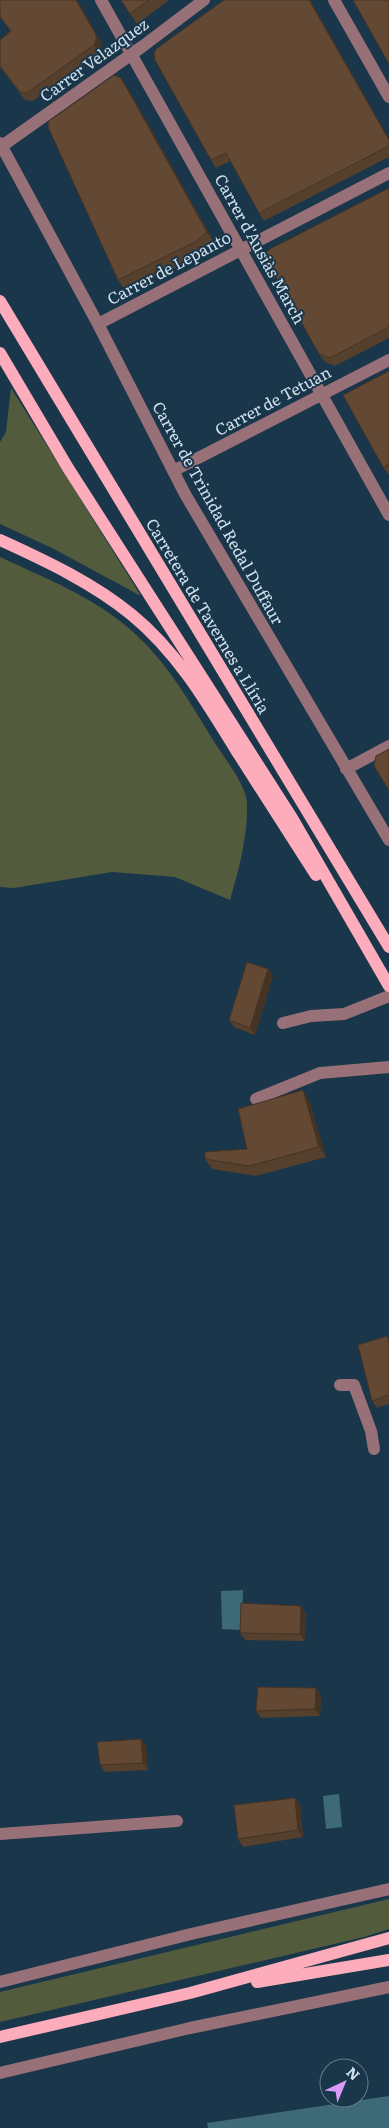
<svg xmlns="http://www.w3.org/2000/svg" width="389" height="2128" font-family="Literata,serif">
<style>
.green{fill:#525c3d}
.water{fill:#3e6a78}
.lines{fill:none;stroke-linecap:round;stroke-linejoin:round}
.minor{stroke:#987077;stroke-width:12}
.major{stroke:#fdacbb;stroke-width:12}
.wall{fill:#553f2d}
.shaded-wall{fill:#453324}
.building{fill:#634934;stroke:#453324}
.labels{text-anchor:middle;stroke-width:4;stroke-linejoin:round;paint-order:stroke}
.street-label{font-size:16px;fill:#d1e1ee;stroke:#1a364a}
</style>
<rect width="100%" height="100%" fill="#1a364a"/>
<!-- green -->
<path class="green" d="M11 388 141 596 52 548 0 524V442L6 432Z
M0 557C45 578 94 597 132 631 167 662 191 704 215 743 225 759 246 785 247 803 248 836 239 869 230 900L175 877 112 872 14 888 0 887Z
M389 1899V1929L364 1937 0 2022V1992Z"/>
<!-- water -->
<path class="water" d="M243 1590 242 1630 222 1629 221 1591Z
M339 1794 342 1827 326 1829 323 1796Z
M389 2096V2128H208L207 2123Z"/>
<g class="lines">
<!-- minor -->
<path class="minor" d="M101 0 389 515
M334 0 389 97
M0 143 98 324 185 494 389 840
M2 146 143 46 204 0
M98 324 389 173
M173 471 389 360
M346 769 389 746
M283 1023 311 1016 344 1014 389 996
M256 1099 320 1073 389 1067
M340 1385H354L371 1431 374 1449
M0 1834 177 1821
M0 1982 191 1934 389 1889
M0 2073 190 2028 389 1987"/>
<!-- major -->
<path class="major" d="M0 301 389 947
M0 353 68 468 292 818 389 986
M0 540C46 561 93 583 132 615 177 652 206 701 236 750 263 792 289 833 316 875
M257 1982 389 1960
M0 2037 190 1993 389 1938"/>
</g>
<!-- wall -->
<path class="wall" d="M0 0H77L101 42 102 48 99 52 33 101 25 100 0 67V40L10 31Z
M121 0H169L137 24Z
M224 0H310L389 139V157L264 221 259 213 230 161 216 168 211 160Z
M129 90 215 244 205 253 127 292 118 280Z
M389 188V338L335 366 325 362 319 354Z
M389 371V474H388L383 467Z
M268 969 273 976 255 1035 234 1027 229 1020Z
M309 1100 326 1157 256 1176 212 1169 205 1159 247 1149Z
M387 1336 389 1339V1404L377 1408 372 1401Z
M301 1606 306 1614 305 1641 245 1640 240 1633Z
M316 1688 321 1696 320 1716 261 1718 256 1711Z
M141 1739 146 1746 148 1770 105 1772 100 1765Z
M295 1798 300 1805 303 1837 243 1847 238 1839Z"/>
<!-- shaded-wall -->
<path class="shaded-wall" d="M76 0H77L101 42 102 48 99 52 94 45Z
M309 0H310L389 139V140Z
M121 78 129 90 215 244 207 232Z
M268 969 273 976 255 1035 250 1028Z
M303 1090 309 1100 326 1157 319 1147Z
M301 1606 306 1614 305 1641 300 1634Z
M316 1688 321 1696 320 1716 315 1709Z
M141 1739 146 1746 148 1770 143 1763Z
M295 1798 300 1805 303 1837 298 1830Z"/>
<!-- building -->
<path class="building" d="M0 0H76L96 35V40L94 45 27 93 20 92 0 66V40L11 31 0 17Z
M121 0H149L130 14Z
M224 0H309L389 140V144L385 148 259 213 226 153 211 160 155 60 154 54 156 49Z
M353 0H389V64Z
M114 75 121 78 207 232 197 241 118 280 48 127 49 121Z
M389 188V327L330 358 319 354 264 255 270 249Z
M389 371V464L383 467 343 395Z
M389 749V790L374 766 376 756Z
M247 962 268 969 250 1028 229 1020Z
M303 1090 319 1147 249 1166 205 1159V1152L247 1149 238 1109Z
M387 1336 389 1345V1395L372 1401 358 1345Z
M241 1603 301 1606 300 1634 240 1633Z
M258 1687 316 1688 315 1709 256 1711Z
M141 1739 143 1763 100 1765 97 1742Z
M295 1798 298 1830 238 1839 234 1805Z"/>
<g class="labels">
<!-- street labels -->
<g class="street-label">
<text transform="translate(94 60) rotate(-36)" y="6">Carrer Velazquez</text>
<text transform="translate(260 249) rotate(61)" y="6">Carrer d'Ausiàs March</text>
<text transform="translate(169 268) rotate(-28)" y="6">Carrer de Lepanto</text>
<text transform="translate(273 401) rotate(-28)" y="6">Carrer de Tetuan</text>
<text transform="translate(218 513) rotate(61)" y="6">Carrer de Trinidad Redal Duffaur</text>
<text transform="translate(208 616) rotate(59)" y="6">Carretera de Tavernes a Llíria</text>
</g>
</g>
<!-- north arrow -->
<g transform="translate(344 2083) rotate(44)"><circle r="24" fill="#1a364a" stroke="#637a8c"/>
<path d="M0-4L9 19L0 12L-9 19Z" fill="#d99af8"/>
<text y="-8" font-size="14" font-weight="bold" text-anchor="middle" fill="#d1e1ee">N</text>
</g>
</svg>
